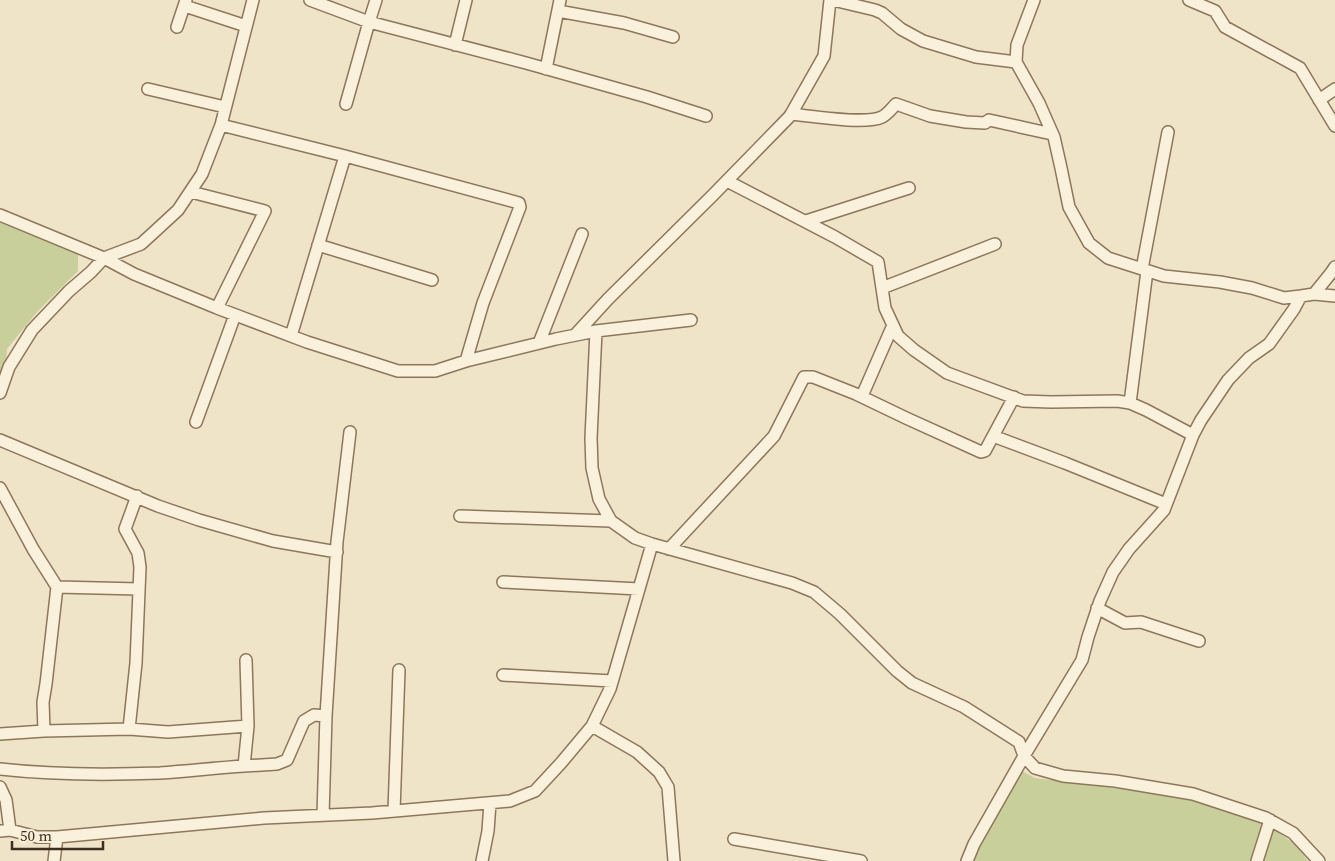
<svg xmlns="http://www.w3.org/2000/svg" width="1335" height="861" font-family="'Source Serif 4',serif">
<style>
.green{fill:#c9cf9b}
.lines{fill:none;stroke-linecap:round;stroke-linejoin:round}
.minor-casing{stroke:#8d765c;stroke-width:14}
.minor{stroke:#faf1dc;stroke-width:11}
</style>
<rect width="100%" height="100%" fill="#f0e4c8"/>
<!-- green -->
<path class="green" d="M0 222 78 254V271L37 312 7 349 5 377 0 388Z
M1022 771 1035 778 1122 789 1192 799 1262 821 1296 845 1308 861H972Z"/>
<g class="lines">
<!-- minor casing -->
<g class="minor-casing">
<path id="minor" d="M310 0 369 22 526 63 647 97 706 116
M833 0 875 10 882 13 901 29 923 41 976 57 1016 62
M1034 0 1017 45 1016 62 1039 103 1054 137 1061 168 1069 207 1089 243 1108 258 1164 276 1220 282 1252 288 1284 298 1301 296
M1189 0 1215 11 1225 27 1300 68 1335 126
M185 6 246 26
M558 11 624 23 673 37
M177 27 186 0
M455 45 466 0
M546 69 560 0
M148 89 225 107
M1319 100 1335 89
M346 104 369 22 376 0
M791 114C811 116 866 125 882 117 888 114 892 108 896 104L930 116 966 122 985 123 989 120 1052 134
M221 125 345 156 519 203 520 207 483 303 466 361
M727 181 835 237 878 262 885 308 898 336 914 350 947 373 1023 401 1051 402 1117 401 1130 403 1146 410 1193 435
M191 192 265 211 217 308
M0 215 104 258 134 274 217 308 307 342 398 371H435L466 361 556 339 596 331 591 438 592 468 599 499 611 521 635 538 652 544 792 583 814 592 840 614 897 671 912 683 964 707 1019 742 1024 756 1035 768 1063 776 1115 781 1193 794 1266 818 1293 833 1319 861
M806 221 909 188
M318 245 432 280
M1142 269 1168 132
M882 288 995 244
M1314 294 1335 296
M596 331 691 320
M576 334 608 299 713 195 790 116 824 56 830 0
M291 336 345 156
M539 343 582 234
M0 393 9 367 32 330 69 291 91 272 104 258 141 244 152 234 178 210 202 174 221 125 253 0
M862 396 893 325
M1130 403 1147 271
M196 422 235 315
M993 436 1065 463 1166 504
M0 440 158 506 199 520 273 541 337 552
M0 488 33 549 57 587 46 684 43 702 44 731 129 729 136 663 140 567 138 553 125 529 137 496
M460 516 611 521
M669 549 774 436 804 377H813L856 394 906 418 981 452 985 451 1014 397
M503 582 639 589
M57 587 139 589
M1097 608 1125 623 1141 622 1199 641
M503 675 612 681
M248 726 244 766 277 764 287 760 304 721 314 715 326 716
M592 726 637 752 659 772 668 787 674 861
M129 729 168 732 248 726 246 660
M0 734 44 731
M0 769C53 775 107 775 160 773 188 771 216 768 244 766
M0 787 6 800 10 830
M394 811 399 670
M323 815 326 716 337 542 350 432
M0 831 10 830 37 837H57L264 818 372 813 510 801 535 791 561 763 592 726 610 689 652 544
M734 839 861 861
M54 861 57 837
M482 861 488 831 490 803
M967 861 974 844 1024 756 1082 660 1088 637 1100 601 1113 572 1129 549 1164 510 1193 435 1201 420 1228 380 1249 358 1269 344 1294 309 1301 296 1314 294 1331 273 1335 267
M1257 861 1270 820"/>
</g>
<!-- minor -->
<use href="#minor" class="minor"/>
</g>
<!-- scale -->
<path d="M12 841v8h91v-8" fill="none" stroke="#3d2e20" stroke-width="2.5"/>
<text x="20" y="841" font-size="15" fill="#3d2e20" stroke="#f7eed8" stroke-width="4" paint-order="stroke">50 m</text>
</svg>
